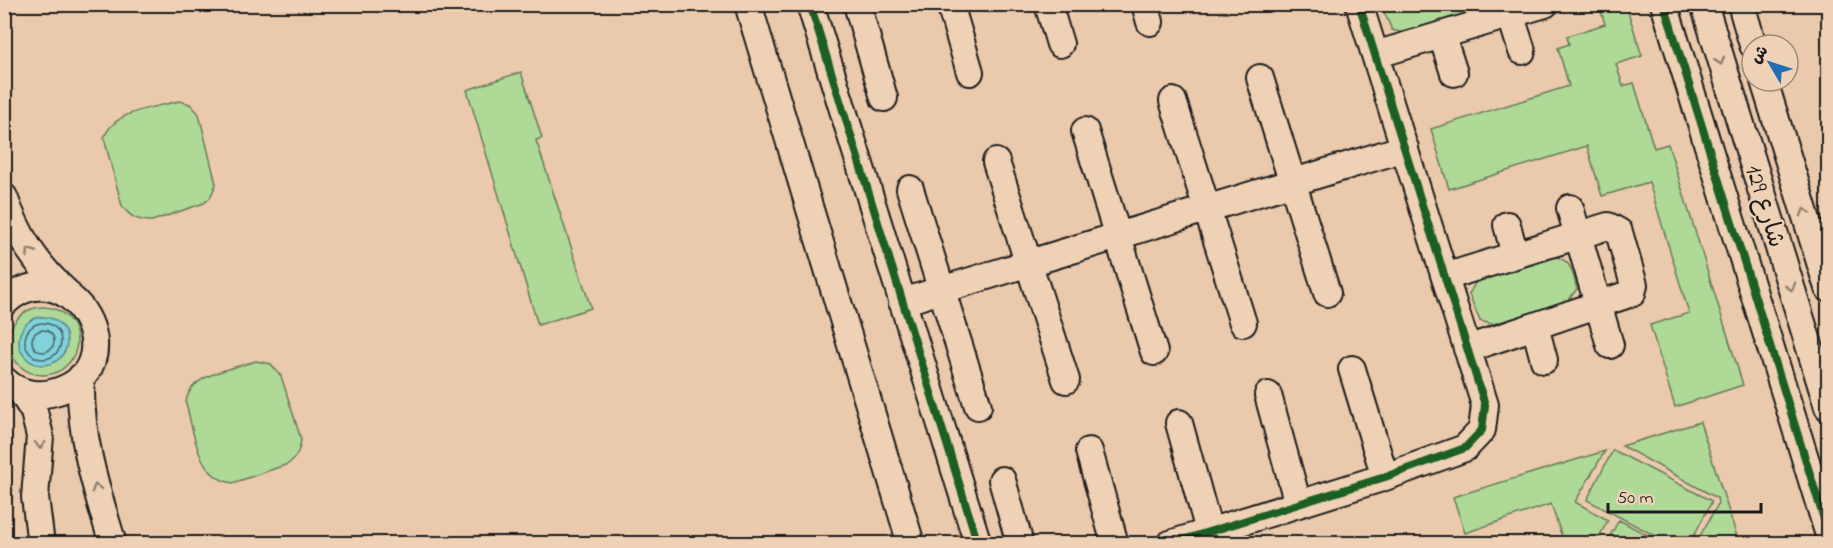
<svg xmlns="http://www.w3.org/2000/svg" width="1833" height="548" font-family="'Indie Flower','Playpen Sans Arabic',sans-serif">
<style>
.green{fill:#afd997;stroke:#667a5a;stroke-width:1.5}
.water{fill:#81d2db;stroke:#59898f;stroke-width:1.5}
.lines{fill:none;stroke-linecap:round;stroke-linejoin:round}
.shore{stroke:#446568;stroke-width:1.5}
.minor-casing{stroke:#1c1c1c;stroke-width:30}
.minor{stroke:#efd1b5;stroke-width:26}
.cycleway-casing{stroke:#efd1b5;stroke-width:11}
.cycleway{stroke:#1b5e20;stroke-width:8}
.oneway{stroke:#908070}
.labels{text-anchor:middle;stroke-width:4.5;stroke-linejoin:round;paint-order:stroke}
.street-label{font-size:24px;fill:#1c1c1c;stroke:#efd1b5}
</style>
<rect width="100%" height="100%" fill="#eac9ac"/>
<filter id="ink" filterUnits="userSpaceOnUse"><feTurbulence type="fractalNoise" baseFrequency=".0167" numOctaves="2"/><feDisplacementMap in="SourceGraphic" scale="12" xChannelSelector="R" yChannelSelector="G"/><feConvolveMatrix kernelMatrix="1 2 1 2 8 2 1 2 1" color-interpolation-filters="sRGB"/></filter>
<g filter="url(#ink)">
<!-- green -->
<path class="green" d="M1381 5H1486L1477 13 1404 33 1392 30Z
M1599 5H1626L1642 56 1616 64 1623 86 1634 83 1654 148 1668 144 1743 385 1675 407 1650 325 1689 313 1649 182 1602 196 1587 146 1449 189 1431 129 1569 86 1558 48 1569 44 1567 36 1605 24Z
M521 72 542 138 536 140 591 308 538 325 467 90Z
M179 101 190 104 199 114 216 184 210 198 204 203 152 221C138 221 130 217 122 206L104 138C114 110 154 108 179 101Z
M1552 256C1572 259 1572 271 1577 289L1565 304 1492 324 1480 321 1469 294 1477 280Z
M9 341a34 34 0 1 1 68 0a34 34 0 1 1-68 0Z
M256 361 271 364 281 376 301 439C300 450 297 457 288 464L233 483C197 478 194 433 186 403 188 374 232 369 256 361Z
M1700 422 1739 543H1696L1718 504 1717 498 1622 446Z
M1613 450 1712 501 1690 543H1669L1587 500Z
M1605 451 1575 502 1608 520 1596 543H1564L1551 504 1465 533 1453 497Z
M1619 520 1662 543H1606Z"/>
<!-- water -->
<path class="water" d="M19 341a24 24 0 1 1 48 0a24 24 0 1 1-48 0Z"/>
<g class="lines">
<!-- shore -->
<path class="shore" d="M25 341a18 18 0 1 1 36 0a18 18 0 1 1-36 0Z
M32 341a11 11 0 1 1 22 0a11 11 0 1 1-22 0Z"/>
<!-- minor casing -->
<g class="minor-casing">
<path id="minor" d="M748 4 911 544
M810 4 978 544
M857 4 884 98
M950 4 970 72
M1048 4 1060 44
M1145 4 1150 22
M1507 4 1522 51
M1664 4 1828 532
M1704 4 1828 407
M1741 4 1753 45
M1442 36 1454 73
M1375 55 1545 4
M1260 78 1327 293
M1764 81 1828 288
M1173 101 1243 323
M1085 131 1154 352
M996 162 1066 380
M910 189 978 406
M4 197C18 236 36 265 67 293
M1570 208 1610 345
M1507 225 1515 255
M1445 277 1608 226 1619 232 1634 285 1632 293 1467 349
M902 302 1405 148
M4 303C69 241 143 372 51 393 34 397 16 392 4 380
M1535 326 1544 360
M1352 369 1385 477
M81 377C79 436 96 488 113 544
M21 391 34 412 40 436 35 497 41 544
M1268 395 1298 504
M1179 423 1209 531
M1089 451 1115 544
M1002 480 1020 544
M1170 544 1385 477 1465 448 1482 430 1485 405 1359 4"/>
</g>
<!-- minor -->
<use href="#minor" class="minor"/>
<!-- cycleway casing -->
<g class="cycleway-casing">
<path id="cycleway" d="M810 4 978 544
M1664 4 1828 532
M1170 544 1385 477 1465 448 1482 430 1485 405 1359 4"/>
</g>
<!-- cycleway -->
<use href="#cycleway" class="cycleway"/>
</g>
<!-- one-way arrows -->
<defs><path id="oneway-chevron" d="M-2-3.5L2.5 0L-2 3.5" fill="none" stroke-width="1.6" stroke-linecap="round" stroke-linejoin="round" transform="scale(1.5)"/></defs>
<g class="oneway">
<use href="#oneway-chevron" transform="translate(1720 61) rotate(73)"/>
<use href="#oneway-chevron" transform="translate(1805 212) rotate(-107)"/>
<use href="#oneway-chevron" transform="translate(30 252) rotate(-123)"/>
<use href="#oneway-chevron" transform="translate(1791 287) rotate(73)"/>
<use href="#oneway-chevron" transform="translate(40 445) rotate(91)"/>
<use href="#oneway-chevron" transform="translate(96 488) rotate(-107)"/>
</g>
</g>
<g class="labels">
<!-- street labels -->
<g class="street-label">
<text transform="translate(1766 206) rotate(73)" y="8">شارع 129</text>
</g>
</g>
<!-- margin -->
<rect width="1833" height="548" fill="none" stroke="#efd1b5" stroke-width="24"/>
<rect x="12" y="12" width="1809" height="524" fill="none" stroke="#1c1c1c" stroke-width="2" filter="url(#ink)"/>
<!-- north arrow -->
<g transform="translate(1770 63) rotate(309)"><circle r="28" fill="#efd1b5" stroke="#9b8978" stroke-width="1.5"/>
<path d="M0-4.5L10 22L0 15L-10 22Z" fill="#1f6fb2"/>
<text y="-9" font-size="16" font-weight="bold" text-anchor="middle" fill="#1c1c1c">ش</text>
</g>
<!-- scale -->
<path d="M1608 503v9h153v-9" fill="none" stroke="#1c1c1c" stroke-width="3"/>
<text x="1617" y="503" font-size="18" fill="#1c1c1c" stroke="#efd1b5" stroke-width="4.5" paint-order="stroke">50 m</text>
</svg>
